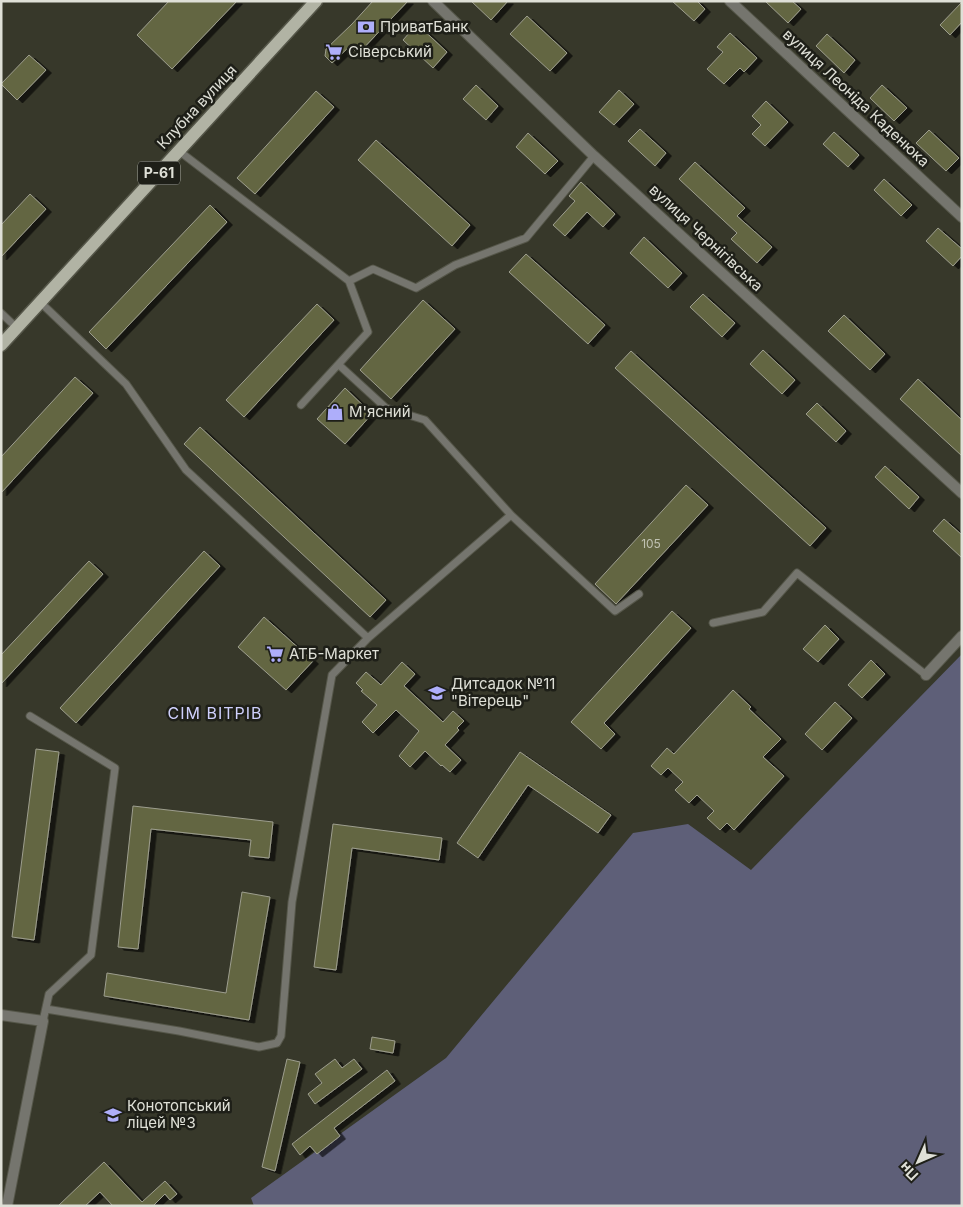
<svg xmlns="http://www.w3.org/2000/svg" width="963" height="1207" font-family="Inter,sans-serif">
<style>
.green{fill:#5e5f78}
.building{fill:#646643;stroke:#9d9e8e;filter:url(#shadow)}
.lines{fill:none;stroke-linecap:round;stroke-linejoin:round}
.service-casing{stroke:#555649;stroke-width:9}
.minor-casing{stroke:#555649;stroke-width:12}
.primary-casing{stroke:#555649;stroke-width:15}
.service{stroke:#75756e;stroke-width:7}
.minor{stroke:#75756e;stroke-width:10}
.primary{stroke:#b1b3a4;stroke-width:12}
.labels{text-anchor:middle;stroke-width:5;stroke-linejoin:round;paint-order:stroke}
.number-label{font-size:12px;fill:#c0c2b2}
.shield{fill:#1e1f18;stroke:#a5a69e;stroke-width:1}
.shield-label{font-size:14px;font-weight:bold;fill:#dfe0d7}
.poi-label{font-size:15px;fill:#dfe0d7;stroke:#1e1f18;text-anchor:start}
.street-label{font-size:15px;fill:#dfe0d7;stroke:#1e1f18}
.neighbourhood-label{font-size:16px;letter-spacing:1px;fill:#cfd0fc;stroke:#1e1f18}
</style>
<defs>
<filter id="shadow"><feDropShadow dx="5.5" dy="3" stdDeviation="0" flood-color="#0009"/></filter>
</defs>
<rect width="100%" height="100%" fill="#37382a"/>
<!-- green -->
<path class="green" d="M962 654V1206H254L251 1198 446 1058 633 833 688 824 751 870Z"/>
<!-- building -->
<path class="building" d="M169 1H237L172 69 137 35Z
M373 1H408L358 54 350 46 332 63 325 56 326 49 352 24Z
M471 1H508L491 20Z
M672 1H697L705 9 694 21Z
M765 1H792L801 9 788 23Z
M962 2V22L950 35 940 25Z
M527 16 567 53 550 71 510 34Z
M417 24 447 52 433 68 403 40Z
M730 33 757 58 744 72 740 68 724 84 707 69 723 52 717 47Z
M827 34 855 60 844 73 816 46Z
M29 55 46 70 17 100 1 84Z
M476 85 498 106 486 120 463 99Z
M882 85 907 108 894 121 870 98Z
M619 90 634 104 614 125 599 112Z
M316 91 334 107 255 194 237 178Z
M766 101 788 122 765 146 752 134 761 125 752 116Z
M640 129 666 153 655 166 628 141Z
M929 130 959 158 946 171 916 143Z
M834 132 859 155 848 167 823 144Z
M528 133 558 161 545 174 516 147Z
M376 140 470 225 452 246 358 160Z
M695 162 745 208 737 216 772 247 757 263 731 239 737 233 679 179Z
M884 179 912 205 901 216 874 190Z
M581 182 615 214 603 227 587 212 565 236 553 225 575 201 569 196Z
M30 194 46 209 1 257V225Z
M210 205 227 222 106 349 89 332Z
M938 228 962 249V256L953 266 926 241Z
M644 237 682 273 668 288 630 253Z
M526 254 605 325 588 344 509 272Z
M703 294 735 323 722 337 690 307Z
M423 300 455 329 391 399 360 370Z
M317 304 334 320 244 417 226 400Z
M844 315 885 354 870 370 828 331Z
M763 350 795 380 782 394 750 364Z
M631 351 826 528 810 546 615 368Z
M75 377 93 393 1 493V457Z
M918 379 962 420V456L900 399Z
M345 388 372 414 345 444 317 419Z
M817 403 846 431 836 442 806 414Z
M200 427 386 600 370 617 184 444Z
M885 466 919 497 909 509 875 477Z
M686 485 708 505 616 604 595 584Z
M944 519 962 535V558L933 531Z
M204 551 220 566 76 723 60 708Z
M89 561 103 574 1 684V655Z
M672 611 691 628 604 723 615 734 601 749 571 722Z
M264 617 313 661 286 690 238 647Z
M825 625 839 639 818 662 803 649Z
M871 660 885 674 862 698 848 685Z
M402 662 415 674 404 686 443 722 453 711 464 721 457 728 459 730 445 745 461 760 450 772 442 765 441 766 425 751 410 767 399 756 419 731 396 710 373 733 362 722 377 705 361 691 363 690 356 683 366 672 381 685Z
M733 690 751 707 749 709 781 739 763 757 784 776 734 830 727 823 720 830 707 818 714 811 697 795 689 803 675 790 683 782 668 768 661 775 651 766 667 748 674 754Z
M835 702 852 718 822 750 805 734Z
M36 749 59 752 34 940 12 937Z
M520 752 611 815 598 833 528 785 478 858 457 843Z
M133 806 273 822 269 858 249 856 251 840 151 829 138 949 118 947Z
M333 824 442 838 439 860 352 848 336 970 314 967Z
M242 892 270 897 249 1020 104 996 107 973 226 993Z
M372 1037 395 1041 393 1053 370 1049Z
M287 1059 300 1062 275 1171 262 1167Z
M335 1059 342 1068 354 1059 362 1069 315 1104 308 1094 322 1083 315 1074Z
M387 1070 395 1081 334 1128 340 1136 317 1154 310 1146 300 1155 292 1144Z
M104 1162 142 1202 165 1181 177 1194 170 1200 165 1194 153 1206H113L100 1192 85 1206H58Z"/>
<g class="lines">
<!-- service casing -->
<g class="service-casing">
<path id="service" d="M179 151 349 281 368 332 301 405
M349 281 373 269 416 288 455 265 526 238 594 156
M40 302 126 384 186 470 368 638 511 515
M1 313 17 328
M339 365 386 408 425 420 511 515 615 611 639 594
M713 623 763 612 797 573 926 675
M30 716 115 768 91 955 49 994 43 1021
M46 1009 179 1031 259 1047 277 1043 281 1036 292 902 332 675 368 638"/>
</g>
<!-- minor casing -->
<g class="minor-casing">
<path id="minor" d="M433 1 594 156 962 493
M730 1 962 217
M926 675 962 636
M1 1015 43 1021 7 1206"/>
</g>
<!-- primary casing -->
<g class="primary-casing">
<path id="primary" d="M1 345 316 1"/>
</g>
<!-- service -->
<use href="#service" class="service"/>
<!-- minor -->
<use href="#minor" class="minor"/>
<!-- primary -->
<use href="#primary" class="primary"/>
</g>
<!-- icons -->
<defs>
<g id="bank-bare" transform="scale(1.35)"><path d="M-6-4H6V4H-6ZM0-2.3a2.3 2.3 0 1 0 0 4.6a2.3 2.3 0 1 0 0-4.6Z" fill="#aeaefa" stroke="#1e1f18" stroke-width="2.5" paint-order="stroke"/></g>
<g id="supermarket-bare" transform="scale(1.35)"><path d="M-6-5.5h2.5l.6 2H6L4.5 2H-2.5L-4.4-4H-6ZM-1.5 3.2a1.3 1.3 0 1 0 .1 0ZM3 3.2a1.3 1.3 0 1 0 .1 0Z" fill="#aeaefa" stroke="#1e1f18" stroke-width="2.5" paint-order="stroke"/></g>
<g id="shop-bare" transform="scale(1.35)"><path d="M-5-2.5h2.3a2.7 3.5 0 0 1 5.4 0H5L5.5 6h-11ZM-1.5-2.5h3a1.5 2.3 0 0 0-3 0Z" fill="#aeaefa" stroke="#1e1f18" stroke-width="2.5" paint-order="stroke"/></g>
<g id="school-bare" transform="scale(1.35)"><path d="M0-5L7-2L0 1L-7-2ZM-4 1L0 2.5L4 1V4Q0 6-4 4Z" fill="#aeaefa" stroke="#1e1f18" stroke-width="2.5" paint-order="stroke"/></g>
</defs>
<g fill-rule="evenodd">
<use href="#bank-bare" x="366" y="27"/>
<use href="#supermarket-bare" x="334" y="52"/>
<use href="#shop-bare" x="335" y="412"/>
<use href="#supermarket-bare" x="275" y="654"/>
<use href="#school-bare" x="437" y="693"/>
<use href="#school-bare" x="113" y="1115"/>
</g>
<g class="labels">
<!-- number labels -->
<g class="number-label">
<text x="651" y="548">105</text>
</g>
<!-- shield labels -->
<rect class="shield" x="138" y="161.5" width="42" height="23" rx="4"/>
<g class="shield-label">
<text x="159" y="178">Р-61</text>
</g>
<!-- poi labels -->
<g class="poi-label">
<text x="380" y="32">ПриватБанк</text>
<text x="348" y="57">Сіверський</text>
<text x="349" y="417">М'ясний</text>
<text x="289" y="659">АТБ-Маркет</text>
<text x="451" y="689">Дитсадок №11<tspan x="451" dy="17">"Вітерець"</tspan></text>
<text x="127" y="1111">Конотопський<tspan x="127" dy="17">ліцей №3</tspan></text>
</g>
<!-- street labels -->
<g class="street-label">
<text transform="translate(856 98) rotate(43)" y="5">вулиця Леоніда Каденюка</text>
<text transform="translate(197 107) rotate(-47)" y="5">Клубна вулиця</text>
<text transform="translate(706 238) rotate(43)" y="5">вулиця Чернігівська</text>
</g>
<!-- neighbourhood labels -->
<g class="neighbourhood-label">
<text x="215" y="719">СІМ ВІТРІВ</text>
</g>
</g>
<!-- border -->
<rect width="963" height="1207" fill="none" stroke="#dfe0d7" stroke-width="5"/>
<!-- north arrow -->
<g transform="translate(918 1162) rotate(225)" stroke="#1e1f18" stroke-width="4" paint-order="stroke">
<path d="M0-4L9 19L0 12L-9 19Z" fill="#dfe0d7"/>
<text y="-8" font-size="14" font-weight="bold" text-anchor="middle" fill="#dfe0d7">Пн</text>
</g>
</svg>
